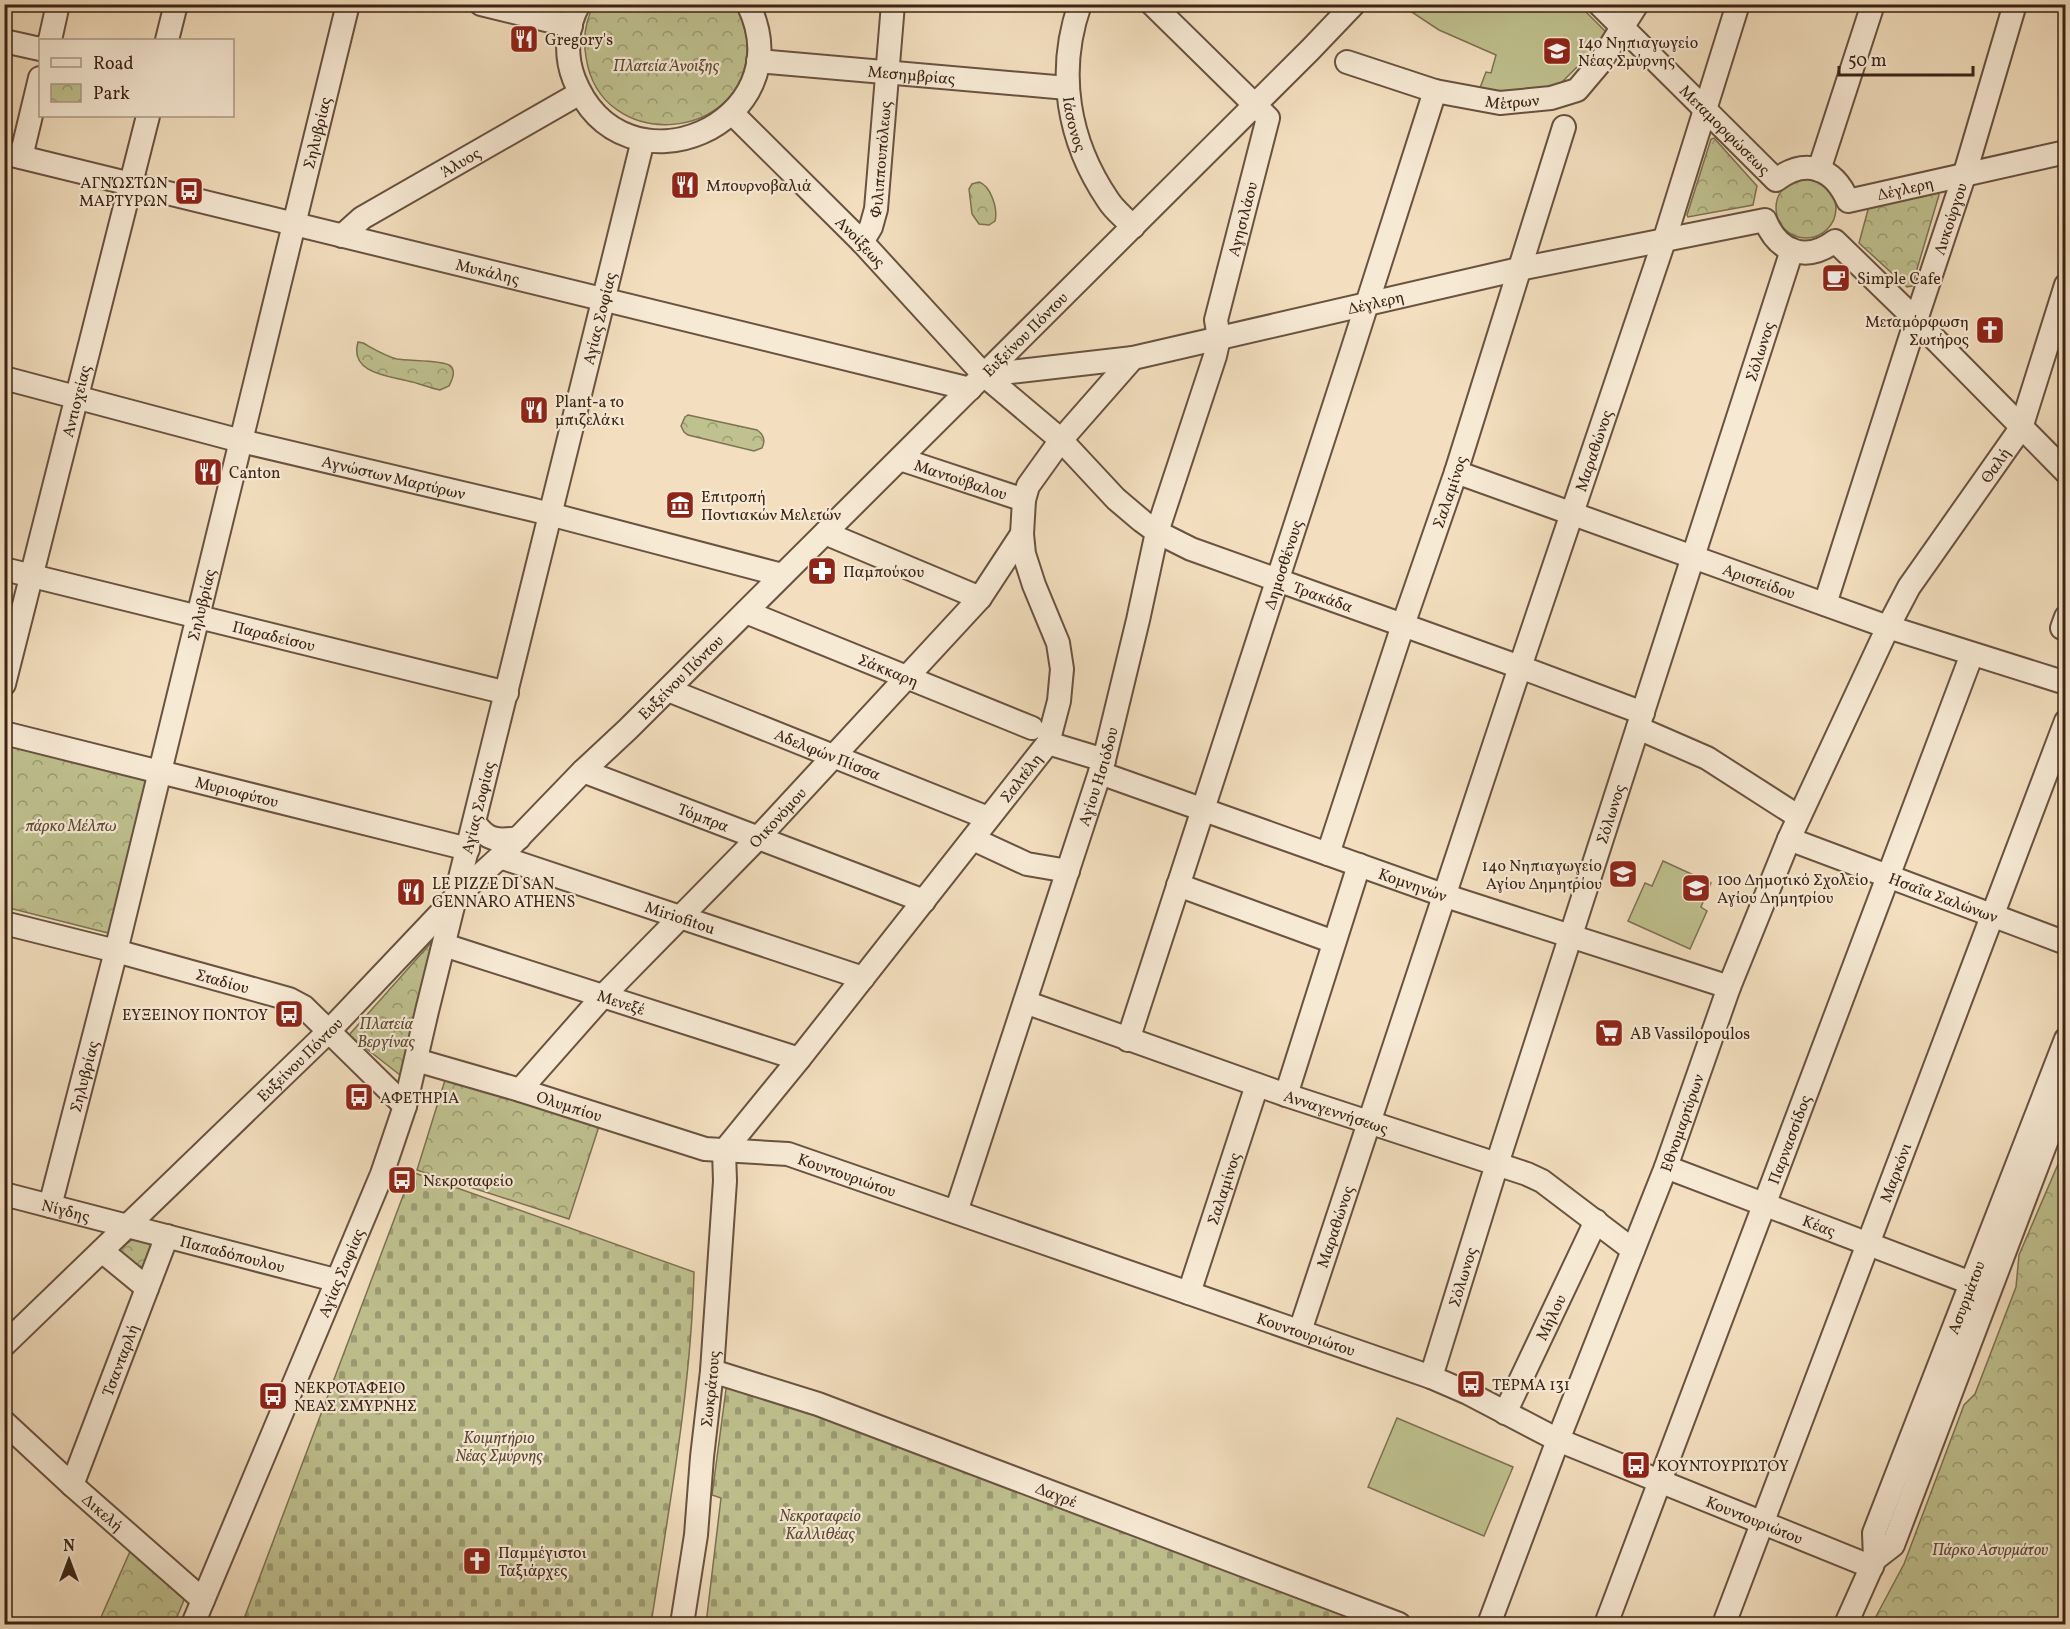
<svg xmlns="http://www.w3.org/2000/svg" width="2070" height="1629" font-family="Vollkorn,serif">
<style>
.grass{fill:#bfc18f;stroke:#7d7252;stroke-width:1.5}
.cemetery{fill:url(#cemetery-stones);stroke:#7d7252;stroke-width:1.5}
.park{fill:url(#park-crowns);stroke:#7d7252;stroke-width:1.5}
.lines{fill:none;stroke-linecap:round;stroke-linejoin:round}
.minor-casing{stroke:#695240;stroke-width:26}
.minor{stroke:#f7ead5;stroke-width:22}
.labels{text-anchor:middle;stroke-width:4.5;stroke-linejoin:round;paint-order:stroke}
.poi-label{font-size:16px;fill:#3b2316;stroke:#f7ead5;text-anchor:start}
.park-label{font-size:16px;font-style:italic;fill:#5c4a34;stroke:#f7ead5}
.street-label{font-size:16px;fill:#3b2316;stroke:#f7ead5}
</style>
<defs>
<pattern id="cemetery-stones" width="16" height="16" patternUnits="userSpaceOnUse" patternTransform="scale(1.5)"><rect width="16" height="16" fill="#bfc18f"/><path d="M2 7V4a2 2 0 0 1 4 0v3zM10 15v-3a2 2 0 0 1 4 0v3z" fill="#9c9c74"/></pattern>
<pattern id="park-crowns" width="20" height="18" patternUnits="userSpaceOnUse" patternTransform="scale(1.5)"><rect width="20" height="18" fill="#bfc18f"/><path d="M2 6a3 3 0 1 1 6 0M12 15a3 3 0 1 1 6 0" fill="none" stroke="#9c9c74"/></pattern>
</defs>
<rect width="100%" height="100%" fill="#f3dfbf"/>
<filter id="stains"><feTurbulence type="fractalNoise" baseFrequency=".00333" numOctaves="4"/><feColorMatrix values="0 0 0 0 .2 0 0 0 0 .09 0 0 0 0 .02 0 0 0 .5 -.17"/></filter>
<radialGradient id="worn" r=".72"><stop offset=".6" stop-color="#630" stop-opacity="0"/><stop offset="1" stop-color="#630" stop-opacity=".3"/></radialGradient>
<!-- grass -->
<path class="grass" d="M1401 5H1579L1609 35 1555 89 1508 94 1480 88 1486 72 1491 73 1496 55 1439 30Z
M1663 861 1711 883 1701 907 1707 911 1690 949 1628 921 1645 883 1652 886Z
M1397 1418 1513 1467 1484 1536 1368 1487Z"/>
<!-- cemetery -->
<path class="cemetery" d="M412 1172 694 1272C691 1390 669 1507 651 1624H242Z
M727 1382 1367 1624H706L721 1498 712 1495Z"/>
<!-- park -->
<path class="park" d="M594 5H737C741 17 747 32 747 44 750 143 600 155 586 57 583 39 585 21 594 5Z
M1714 138 1757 186 1753 205 1688 217 1687 215 1711 139Z
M1776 208a30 30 0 1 1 60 0a30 30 0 1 1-60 0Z
M979 182C991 186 998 209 995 221L989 225 979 224 972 214 969 189 972 184Z
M1938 192 1939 195 1912 286 1907 287 1859 243 1869 206Z
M358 342 363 343C374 349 385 356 397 359 408 361 442 360 449 365 457 370 452 380 449 386L440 390C429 388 419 383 408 381 388 376 349 373 358 342Z
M688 415 757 430C763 434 766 440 762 448L754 451 688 435 684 432 681 426 685 417Z
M4 737 153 775 112 934 5 907Z
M438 935 400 1075 349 1035Z
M446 1077 601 1120 569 1219 417 1170Z
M2065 1148V1624H1872L1904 1564 1964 1405 1975 1394 2016 1287 2019 1255Z
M138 1235 152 1240 145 1269 115 1253Z
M132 1547 187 1593 174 1624H98Z"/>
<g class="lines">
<!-- minor casing -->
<g class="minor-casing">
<g id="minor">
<path d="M481 4 571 26"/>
<path d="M579 4C566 26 565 56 574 79 623 203 806 123 748 4"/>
<path id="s1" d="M1080 4C1056 72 1068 141 1108 200 1114 210 1125 218 1133 227"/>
<path id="s2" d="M1599 4 1776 180C1806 157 1834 168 1848 201L2066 152"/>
<path d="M50 40 58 4"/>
<path d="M167 40 176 4"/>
<path d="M4 41 40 49"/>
<path id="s3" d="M758 61 1067 88"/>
<path id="s4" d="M1347 62 1435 91 1500 103 1551 98 1577 90 1599 64 1637 4"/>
<path id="s5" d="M732 113 862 242 984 375 1061 440 1116 499 1142 521 1157 532 1191 549 1520 667 1643 713"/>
<path id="s6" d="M4 153 970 389"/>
<path d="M21 157 40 78"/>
<path d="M1819 170 1873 4"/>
<path id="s7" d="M342 236 362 218 580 93"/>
<path id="s8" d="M862 242 871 227 876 209 893 4"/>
<path id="s9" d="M984 375 1133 358 1519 269 1765 220C1778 252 1806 263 1835 241L1916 320 2066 472"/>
<path id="s10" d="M4 378 241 441 534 510 782 575"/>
<path id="s11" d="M900 459 1024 500"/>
<path id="s12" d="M1456 472 1888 627 2066 683"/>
<path d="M825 533 980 598"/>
<path id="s13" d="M4 569 507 693"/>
<path id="s14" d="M1825 604 1916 320 1965 173 2015 4"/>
<path id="s15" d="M746 612 1032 728"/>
<path d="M2062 628 2066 617"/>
<path id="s16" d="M4 684 148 116"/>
<path id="s17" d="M668 690 988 818"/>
<path d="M1638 728 1707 758 1799 817"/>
<path id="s18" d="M4 733 468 849"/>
<path d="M1048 743 1104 760"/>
<path id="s19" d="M583 771 924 901"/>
<path id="s20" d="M1100 773 1446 896 1729 987"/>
<path d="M475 823C487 841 498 841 519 838"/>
<path d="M973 839 1027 864 1068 871"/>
<path id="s21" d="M1789 839 2066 943"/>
<path id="s22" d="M1328 854 1403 625 1456 472 1564 127"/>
<path id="s23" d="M500 857 863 978"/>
<path d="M1178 885 1334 942"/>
<path id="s24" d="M4 923 116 951 289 999 304 1007 405 1106"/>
<path id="s25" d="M444 945 799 1059"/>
<path id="s26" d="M1025 1002 1286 1095 1527 1174 1542 1181 1633 1250"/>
<path id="s27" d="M1128 1040C1230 723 1335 408 1435 91"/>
<path id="s28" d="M416 1060 520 1090 705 1149 788 1154 1431 1377 1468 1393 1558 1440 1872 1567"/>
<path id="s29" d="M520 1090 603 996 758 838 980 598 1022 534"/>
<path d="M1286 1095 1359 865"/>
<path id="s30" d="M724 1151 799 1059 1048 743 1059 701 1062 669 1058 643 1034 585 1024 554 1022 534 1024 500 1028 486 1061 440 1133 358"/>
<path id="s31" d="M1666 1167 1971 1283"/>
<path id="s32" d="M4 1194 335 1280"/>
<path id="s33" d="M50 1206 116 951 348 4"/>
<path id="s34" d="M956 1212 1104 760 1138 620 1157 532 1215 356 1219 338 1216 320 1268 118 1152 4"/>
<path d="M102 1251 147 1288"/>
<path id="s35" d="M1189 1293 1257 1085"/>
<path id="s36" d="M1300 1331 1520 667 1665 238 1738 4"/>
<path id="s37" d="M4 1345 328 1032 456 897 500 857 583 771 628 729 1310 50 1354 4"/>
<path id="s38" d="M712 1371 818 1404 1399 1624"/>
<path id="s39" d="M1431 1377 1497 1164 1792 250"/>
<path id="s40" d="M1505 1413 1596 1221"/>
<path id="s41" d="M4 1422 72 1485 203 1600"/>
<path id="s42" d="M72 1485 167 1236"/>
<path d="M1875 1559 1893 1545 2066 1090"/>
<path id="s43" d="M193 1624 382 1174 405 1106 427 1011 643 140"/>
<path id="s44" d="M682 1624 696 1535 702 1457 712 1371 725 1181 724 1151"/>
<path id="s45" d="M1489 1624 1558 1440 1666 1167 1729 987 1789 839 1888 627 1909 587 2021 428 2066 285"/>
<path id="s46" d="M1606 1624 1972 654"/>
<path id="s47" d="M1724 1624 2066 721"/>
<path id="s48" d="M1846 1624 1875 1559 1874 1533 2066 1039"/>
</g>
</g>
<!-- minor -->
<use href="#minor" class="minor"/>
</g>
<!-- icons -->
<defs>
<g id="restaurant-square" transform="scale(1.5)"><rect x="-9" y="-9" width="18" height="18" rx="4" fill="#8f2418" stroke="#f7ead5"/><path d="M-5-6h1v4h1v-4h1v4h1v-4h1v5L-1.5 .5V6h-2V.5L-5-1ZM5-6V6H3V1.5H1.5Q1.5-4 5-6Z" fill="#fff"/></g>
<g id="school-square" transform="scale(1.5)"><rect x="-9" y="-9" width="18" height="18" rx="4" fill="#8f2418" stroke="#f7ead5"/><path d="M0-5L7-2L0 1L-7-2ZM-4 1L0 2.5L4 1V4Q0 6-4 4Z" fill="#fff"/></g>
<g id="bus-square" transform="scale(1.5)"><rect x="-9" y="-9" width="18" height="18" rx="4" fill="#8f2418" stroke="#f7ead5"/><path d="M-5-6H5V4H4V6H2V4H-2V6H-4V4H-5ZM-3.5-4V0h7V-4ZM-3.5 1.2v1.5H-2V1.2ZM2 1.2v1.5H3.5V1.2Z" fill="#fff"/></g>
<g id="cafe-square" transform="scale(1.5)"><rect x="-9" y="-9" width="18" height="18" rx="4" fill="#8f2418" stroke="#f7ead5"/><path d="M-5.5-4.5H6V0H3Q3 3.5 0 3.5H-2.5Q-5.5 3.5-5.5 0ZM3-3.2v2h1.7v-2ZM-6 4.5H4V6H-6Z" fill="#fff"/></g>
<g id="church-square" transform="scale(1.5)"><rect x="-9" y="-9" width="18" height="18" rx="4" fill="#8f2418" stroke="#f7ead5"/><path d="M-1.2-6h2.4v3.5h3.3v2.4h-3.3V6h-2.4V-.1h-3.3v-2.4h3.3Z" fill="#fff"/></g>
<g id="museum-square" transform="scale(1.5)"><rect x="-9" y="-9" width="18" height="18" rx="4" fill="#8f2418" stroke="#f7ead5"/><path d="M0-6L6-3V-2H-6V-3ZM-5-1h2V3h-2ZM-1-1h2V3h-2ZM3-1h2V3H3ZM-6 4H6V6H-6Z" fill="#fff"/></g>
<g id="pharmacy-square" transform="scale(1.5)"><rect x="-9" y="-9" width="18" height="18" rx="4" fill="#8f2418" stroke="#f7ead5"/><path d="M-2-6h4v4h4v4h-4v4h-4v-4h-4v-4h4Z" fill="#fff"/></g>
<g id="supermarket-square" transform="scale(1.5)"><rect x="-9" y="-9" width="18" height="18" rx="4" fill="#8f2418" stroke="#f7ead5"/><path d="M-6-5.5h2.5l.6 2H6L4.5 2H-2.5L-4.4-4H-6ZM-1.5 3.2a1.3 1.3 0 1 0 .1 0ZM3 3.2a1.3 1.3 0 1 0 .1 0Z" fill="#fff"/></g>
</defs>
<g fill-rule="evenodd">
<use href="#restaurant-square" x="524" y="39"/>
<use href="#school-square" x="1557" y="51"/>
<use href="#restaurant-square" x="685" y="185"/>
<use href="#bus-square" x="189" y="191"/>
<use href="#cafe-square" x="1836" y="278"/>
<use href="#church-square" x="1990" y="330"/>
<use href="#restaurant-square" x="534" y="410"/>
<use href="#restaurant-square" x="208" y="472"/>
<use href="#museum-square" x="680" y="505"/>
<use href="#pharmacy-square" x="822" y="571"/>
<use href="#school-square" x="1623" y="874"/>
<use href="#school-square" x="1696" y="888"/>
<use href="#restaurant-square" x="411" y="892"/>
<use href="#bus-square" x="289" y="1014"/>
<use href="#supermarket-square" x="1609" y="1033"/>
<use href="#bus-square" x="359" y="1097"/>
<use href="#bus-square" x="402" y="1180"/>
<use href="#bus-square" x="1471" y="1384"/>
<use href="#bus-square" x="273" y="1396"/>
<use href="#bus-square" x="1636" y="1465"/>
<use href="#church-square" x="477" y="1561"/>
</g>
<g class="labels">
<!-- poi labels -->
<g class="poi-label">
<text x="545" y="45">Gregory's</text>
<text x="1578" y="48">14ο Νηπιαγωγείο<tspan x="1578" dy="18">Νέας Σμύρνης</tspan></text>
<text x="168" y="188" text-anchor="end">ΑΓΝΏΣΤΩΝ<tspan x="168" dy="18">ΜΑΡΤΥΡΩΝ</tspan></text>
<text x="706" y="191">Μπουρνοβαλιά</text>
<text x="1857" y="284">Simple Cafe</text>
<text x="1969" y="327" text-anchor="end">Μεταμόρφωση<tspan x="1969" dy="18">Σωτήρος</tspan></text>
<text x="555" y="407">Plant-a το<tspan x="555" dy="18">μπιζελάκι</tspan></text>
<text x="229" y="478">Canton</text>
<text x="701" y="502">Επιτροπή<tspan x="701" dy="18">Ποντιακών Μελετών</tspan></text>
<text x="843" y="577">Παμπούκου</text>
<text x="1602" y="871" text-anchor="end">14ο Νηπιαγωγείο<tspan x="1602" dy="18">Αγίου Δημητρίου</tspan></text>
<text x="1717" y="885">10ο Δημοτικό Σχολείο<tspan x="1717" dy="18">Αγίου Δημητρίου</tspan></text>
<text x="432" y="889">LE PIZZE DI SAN<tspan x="432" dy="18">GENNARO ATHENS</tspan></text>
<text x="268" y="1020" text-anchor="end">ΕΥΞΕΙΝΟΥ ΠΟΝΤΟΥ</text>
<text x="1630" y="1039">AB Vassilopoulos</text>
<text x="380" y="1103">ΑΦΕΤΗΡΙΑ</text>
<text x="423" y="1186">Νεκροταφείο</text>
<text x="1492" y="1390">ΤΕΡΜΑ 131</text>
<text x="294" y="1393">ΝΕΚΡΟΤΑΦΕΙΟ<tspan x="294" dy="18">ΝΕΑΣ ΣΜΥΡΝΗΣ</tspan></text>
<text x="1657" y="1471">ΚΟΥΝΤΟΥΡΙΏΤΟΥ</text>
<text x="498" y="1558">Παμμέγιστοι<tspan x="498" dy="18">Ταξιάρχες</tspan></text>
</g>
<!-- park labels -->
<g class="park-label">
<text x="666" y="71">Πλατεία Άνοιξης</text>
<text x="71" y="831">πάρκο Μέλπω</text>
<text x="386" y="1029">Πλατεία<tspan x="386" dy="18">Βεργίνας</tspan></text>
<text x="499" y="1443">Κοιμητήριο<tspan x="499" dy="18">Νέας Σμύρνης</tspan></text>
<text x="820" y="1521">Νεκροταφείο<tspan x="820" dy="18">Καλλιθέας</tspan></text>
<text x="1990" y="1555">Πάρκο Ασυρμάτου</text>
</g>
<!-- street labels -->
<g class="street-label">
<text dy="6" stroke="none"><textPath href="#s3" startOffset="154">Μεσημβρίας</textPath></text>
<text dy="6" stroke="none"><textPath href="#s4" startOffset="171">Μέτρων</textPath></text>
<text dy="6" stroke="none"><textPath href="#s1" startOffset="122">Ιάσονος</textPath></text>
<text dy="6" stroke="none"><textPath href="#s2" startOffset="178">Μεταμορφώσεως</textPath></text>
<text dy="6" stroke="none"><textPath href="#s33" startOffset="1106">Σηλυβρίας</textPath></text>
<text dy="6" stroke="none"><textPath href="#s8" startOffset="86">Φιλιππουπόλεως</textPath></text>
<text dy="6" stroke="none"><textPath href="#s7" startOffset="140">Άλυος</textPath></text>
<text dy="6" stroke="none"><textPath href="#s2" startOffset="398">Δέγλερη</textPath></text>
<text dy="6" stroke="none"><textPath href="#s34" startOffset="1036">Αγησιλάου</textPath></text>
<text dy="6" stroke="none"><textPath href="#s14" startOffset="405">Λυκούργου</textPath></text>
<text dy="6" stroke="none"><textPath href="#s5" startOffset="182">Ανοίξεως</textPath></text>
<text dy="6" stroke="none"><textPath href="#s6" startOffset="498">Μυκάλης</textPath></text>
<text dy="6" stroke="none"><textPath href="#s9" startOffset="399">Δέγλερη</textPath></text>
<text dy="6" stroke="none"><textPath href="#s43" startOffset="1371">Αγίας Σοφίας</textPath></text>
<text dy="6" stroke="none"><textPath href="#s37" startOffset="1437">Ευξείνου Πόντου</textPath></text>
<text dy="6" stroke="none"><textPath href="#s39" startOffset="1077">Σόλωνος</textPath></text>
<text dy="6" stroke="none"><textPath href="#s16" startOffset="292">Αντιοχείας</textPath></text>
<text dy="6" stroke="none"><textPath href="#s36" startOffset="928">Μαραθώνος</textPath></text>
<text dy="6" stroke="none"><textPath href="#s45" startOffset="1269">Θαλή</textPath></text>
<text dy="6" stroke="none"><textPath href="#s10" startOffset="402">Αγνώστων Μαρτύρων</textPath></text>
<text dy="6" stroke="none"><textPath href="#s11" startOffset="64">Μαντούβαλου</textPath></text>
<text dy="6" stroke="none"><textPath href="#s22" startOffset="382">Σαλαμίνος</textPath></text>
<text dy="6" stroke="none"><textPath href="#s27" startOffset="500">Δημοσθένους</textPath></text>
<text dy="6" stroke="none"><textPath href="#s12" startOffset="322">Αριστείδου</textPath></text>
<text dy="6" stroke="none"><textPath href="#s5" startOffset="776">Τρακάδα</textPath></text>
<text dy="6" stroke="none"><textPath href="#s33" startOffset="620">Σηλυβρίας</textPath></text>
<text dy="6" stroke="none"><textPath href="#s13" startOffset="278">Παραδείσου</textPath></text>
<text dy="6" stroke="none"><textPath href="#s15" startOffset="154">Σάκκαρη</textPath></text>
<text dy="6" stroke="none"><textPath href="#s37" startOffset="951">Ευξείνου Πόντου</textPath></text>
<text dy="6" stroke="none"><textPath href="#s17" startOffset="172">Αδελφών Πίσσα</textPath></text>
<text dy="6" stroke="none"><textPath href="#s34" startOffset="458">Αγίου Ησιόδου</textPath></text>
<text dy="6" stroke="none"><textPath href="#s30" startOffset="477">Σαλτέλη</textPath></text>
<text dy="6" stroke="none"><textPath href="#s18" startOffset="240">Μυριοφύτου</textPath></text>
<text dy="6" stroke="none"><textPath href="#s43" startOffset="867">Αγίας Σοφίας</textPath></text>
<text dy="6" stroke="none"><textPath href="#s39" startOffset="591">Σόλωνος</textPath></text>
<text dy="6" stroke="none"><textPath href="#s19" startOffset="129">Τόμπρα</textPath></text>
<text dy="6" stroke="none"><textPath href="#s29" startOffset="375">Οικονόμου</textPath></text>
<text dy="6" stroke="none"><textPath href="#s20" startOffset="332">Κομνηνών</textPath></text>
<text dy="6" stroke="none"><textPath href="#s21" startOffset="165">Ησαΐα Σαλώνων</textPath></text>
<text dy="6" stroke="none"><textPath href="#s23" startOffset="190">Miriofitou</textPath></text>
<text dy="6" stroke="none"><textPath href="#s24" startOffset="226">Σταδίου</textPath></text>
<text dy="6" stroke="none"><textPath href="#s25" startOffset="186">Μενεξέ</textPath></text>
<text dy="6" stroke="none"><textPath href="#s37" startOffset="411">Ευξείνου Πόντου</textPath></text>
<text dy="6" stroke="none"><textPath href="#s33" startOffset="134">Σηλυβρίας</textPath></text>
<text dy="6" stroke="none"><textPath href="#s28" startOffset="160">Ολυμπίου</textPath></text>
<text dy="6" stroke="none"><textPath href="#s26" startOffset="330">Ανναγεννήσεως</textPath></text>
<text dy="6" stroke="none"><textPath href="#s45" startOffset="537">Εθνομαρτύρων</textPath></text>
<text dy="6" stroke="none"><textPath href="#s46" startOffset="518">Παρνασσίδος</textPath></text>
<text dy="6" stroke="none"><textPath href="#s47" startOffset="483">Μαρκόνι</textPath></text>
<text dy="6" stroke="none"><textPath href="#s28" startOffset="448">Κουντουριώτου</textPath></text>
<text dy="6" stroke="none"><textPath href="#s35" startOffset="110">Σαλαμίνος</textPath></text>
<text dy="6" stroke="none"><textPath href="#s32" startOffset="64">Νίγδης</textPath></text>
<text dy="6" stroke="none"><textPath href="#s31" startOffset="164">Κέας</textPath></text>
<text dy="6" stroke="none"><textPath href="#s36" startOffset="110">Μαραθώνος</textPath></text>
<text dy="6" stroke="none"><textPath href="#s32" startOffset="236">Παπαδόπουλου</textPath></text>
<text dy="6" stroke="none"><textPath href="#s43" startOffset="381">Αγίας Σοφίας</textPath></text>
<text dy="6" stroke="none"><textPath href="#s39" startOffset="105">Σόλωνος</textPath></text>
<text dy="6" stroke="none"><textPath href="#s48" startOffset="350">Ασυρμάτου</textPath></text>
<text dy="6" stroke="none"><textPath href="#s40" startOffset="106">Μήλου</textPath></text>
<text dy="6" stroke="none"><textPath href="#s28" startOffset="934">Κουντουριώτου</textPath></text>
<text dy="6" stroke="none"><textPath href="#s42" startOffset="134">Τσανταρλή</textPath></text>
<text dy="6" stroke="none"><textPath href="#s44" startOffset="237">Σωκράτους</textPath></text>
<text dy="6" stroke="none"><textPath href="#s38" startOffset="366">Δαγρέ</textPath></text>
<text dy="6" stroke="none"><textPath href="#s41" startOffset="134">Δικελή</textPath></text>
<text dy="6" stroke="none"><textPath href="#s28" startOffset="1420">Κουντουριώτου</textPath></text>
</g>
</g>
<!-- margin -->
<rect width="2070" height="1629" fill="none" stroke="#f3dfbf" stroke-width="24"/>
<rect x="6" y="6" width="2058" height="1617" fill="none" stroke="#3b2316" stroke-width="3"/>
<rect x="12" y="12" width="2046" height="1605" fill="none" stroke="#3b2316" stroke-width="1.5"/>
<!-- legend -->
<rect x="39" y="39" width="195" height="78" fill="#f7ead5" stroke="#ac9a89" stroke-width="1.5"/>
<rect x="51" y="58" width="30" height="9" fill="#f7ead5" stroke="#ac9a89" stroke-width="1.5"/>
<text x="93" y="69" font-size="18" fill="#3b2316">Road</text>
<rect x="51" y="84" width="30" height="18" fill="url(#park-crowns)" stroke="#ac9a89" stroke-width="1.5"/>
<text x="93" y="99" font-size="18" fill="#3b2316">Park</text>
<!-- north arrow -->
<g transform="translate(69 1560)" stroke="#f7ead5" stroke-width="4.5" paint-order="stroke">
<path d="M0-4.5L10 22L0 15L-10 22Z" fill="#3b2316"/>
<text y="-9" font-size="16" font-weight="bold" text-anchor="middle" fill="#3b2316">N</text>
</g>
<!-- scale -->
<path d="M1839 66v9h134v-9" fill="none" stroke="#3b2316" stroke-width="3"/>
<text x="1848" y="66" font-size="18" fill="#3b2316" stroke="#f7ead5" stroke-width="4.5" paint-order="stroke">50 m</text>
<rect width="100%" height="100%" filter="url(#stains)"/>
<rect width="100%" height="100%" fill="url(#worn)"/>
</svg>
